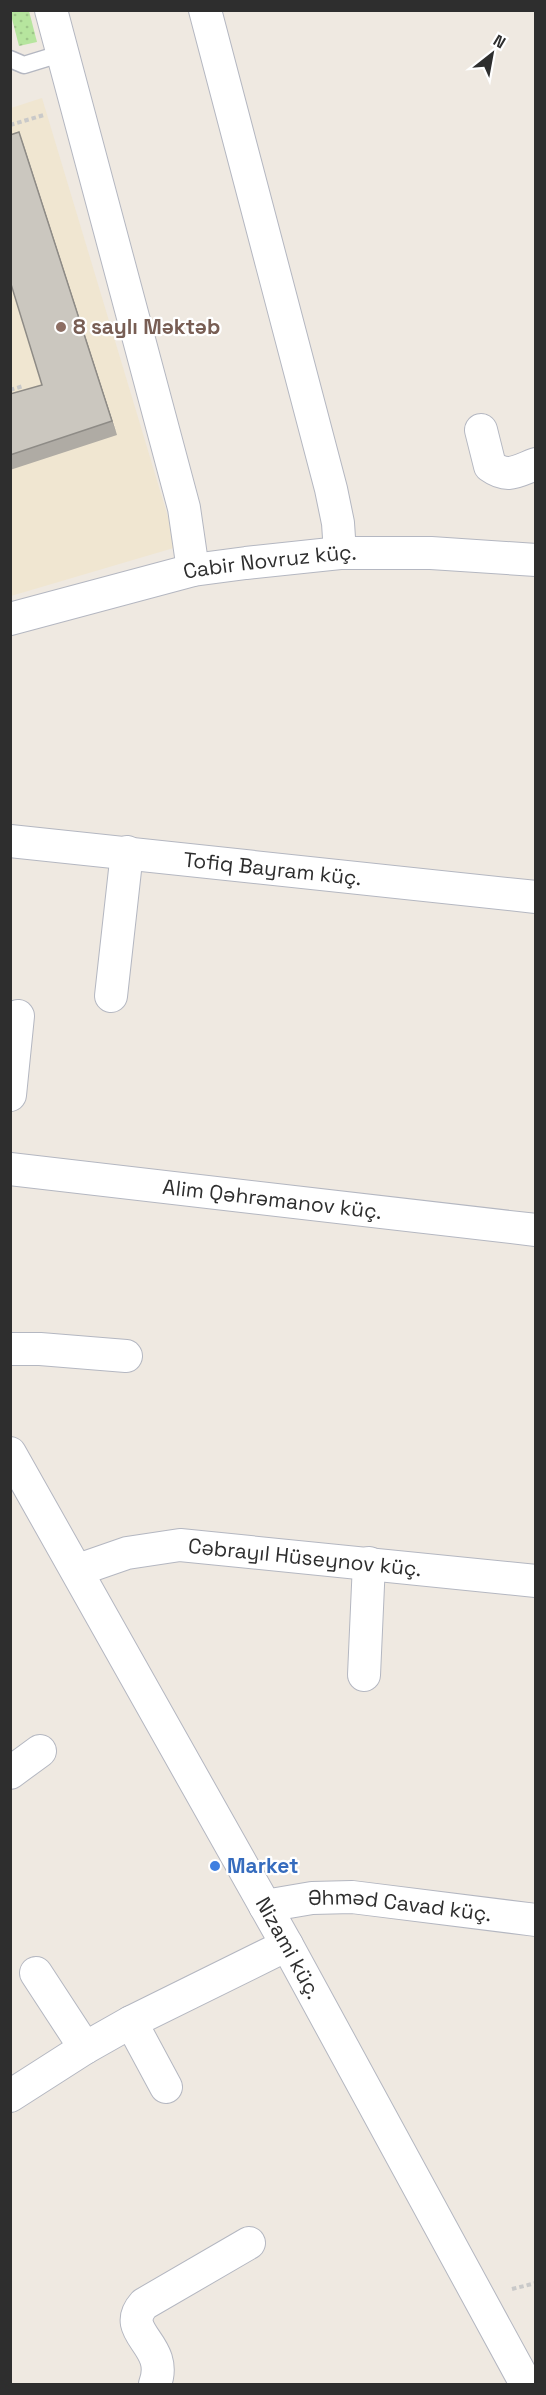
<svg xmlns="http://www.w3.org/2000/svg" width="546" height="2395" font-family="'Space Grotesk',sans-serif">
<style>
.education{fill:#f0e6d1}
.grass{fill:url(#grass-dots)}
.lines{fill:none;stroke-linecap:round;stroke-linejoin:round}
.lane-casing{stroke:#b4b7c1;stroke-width:19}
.street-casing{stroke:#b4b7c1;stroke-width:34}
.path{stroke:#c9c9c9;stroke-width:4;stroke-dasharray:4.5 3;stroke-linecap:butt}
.lane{stroke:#fff;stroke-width:16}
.street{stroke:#fff;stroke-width:32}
.wall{fill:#afaba4}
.shaded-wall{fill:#8e8b86}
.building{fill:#cbc7bf;stroke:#8e8b86;stroke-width:1.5}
.education-dot{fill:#8d6e63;stroke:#fff;stroke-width:2}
.shop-dot{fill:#3f7fe0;stroke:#fff;stroke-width:2}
.labels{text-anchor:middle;stroke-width:4.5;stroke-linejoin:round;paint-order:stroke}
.education-label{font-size:21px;font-weight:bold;fill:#785e54;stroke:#fff;text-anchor:start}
.street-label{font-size:21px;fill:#2e2e2e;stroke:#fff}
.shop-label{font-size:21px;font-weight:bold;fill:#366cbe;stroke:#fff;text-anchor:start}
</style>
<defs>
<pattern id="grass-dots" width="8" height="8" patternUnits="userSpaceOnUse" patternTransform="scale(1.5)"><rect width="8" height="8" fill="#b6e59e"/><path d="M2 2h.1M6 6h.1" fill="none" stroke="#9dc588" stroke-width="1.8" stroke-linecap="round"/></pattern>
</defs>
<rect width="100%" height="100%" fill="#efe9e1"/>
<!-- education -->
<path class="education" d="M42 98 177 547 11 596V108Z"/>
<!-- grass -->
<path class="grass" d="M10 11H29L37 42 19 46Z"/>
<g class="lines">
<!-- lane casing -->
<g class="lane-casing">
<path id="lane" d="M10 59 24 65 63 53"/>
</g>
<!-- street casing -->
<g class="street-casing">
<g id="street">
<path d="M51 10 184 508 193 570"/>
<path d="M205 10 331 489 338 523 340 553"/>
<path d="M481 430 490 466C508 479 517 471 536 464"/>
<path id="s1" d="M10 619 193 570 246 563 340 553H431L536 560"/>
<path id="s2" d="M10 841 536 897"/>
<path d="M111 996 127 852"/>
<path d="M10 1095 18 1016"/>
<path id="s3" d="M10 1169 536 1230"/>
<path d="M10 1349H40L126 1356"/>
<path id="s4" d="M10 1453 287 1945 526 2384"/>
<path id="s5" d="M78 1570 127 1553 180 1545 536 1581"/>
<path d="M364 1675 369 1563"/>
<path d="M10 1773 40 1751"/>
<path id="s6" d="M265 1906 312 1898 352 1897 536 1920"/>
<path d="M36 1973 85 2048"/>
<path d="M131 2022 166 2087"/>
<path d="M10 2096 85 2048 131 2022 287 1945"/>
<path d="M155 2384C170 2344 118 2333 144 2304L249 2243"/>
</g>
</g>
<!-- path -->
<path class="path" d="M10 125 44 115
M10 390 23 386
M512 2289 536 2283"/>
<!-- lane -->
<use href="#lane" class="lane"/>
<!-- street -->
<use href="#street" class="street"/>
</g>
<!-- wall -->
<path class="wall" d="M19 132 117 435 10 470V394L42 385Z"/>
<!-- shaded-wall -->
<path class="shaded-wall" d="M19 132 24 146 117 435 112 421Z"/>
<!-- building -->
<path class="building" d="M19 132 112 421 10 455V394L42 385 10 281V135Z"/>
<!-- markers -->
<circle class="education-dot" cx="61" cy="327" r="6"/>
<circle class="shop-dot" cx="215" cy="1866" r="6"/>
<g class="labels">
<!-- education labels -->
<g class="education-label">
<text x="73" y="334">8 saylı Məktəb</text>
</g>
<!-- street labels -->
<g class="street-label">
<text dy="7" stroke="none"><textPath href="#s1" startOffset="267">Cabir Novruz küç.</textPath></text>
<text dy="7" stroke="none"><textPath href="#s2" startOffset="264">Tofiq Bayram küç.</textPath></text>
<text dy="7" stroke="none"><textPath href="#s3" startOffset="264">Alim Qəhrəmanov küç.</textPath></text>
<text dy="7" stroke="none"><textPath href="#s5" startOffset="231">Cəbrayıl Hüseynov küç.</textPath></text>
<text dy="7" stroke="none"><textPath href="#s6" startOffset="136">Əhməd Cavad küç.</textPath></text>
<text dy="7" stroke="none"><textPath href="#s4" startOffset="568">Nizami küç.</textPath></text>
</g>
<!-- shop labels -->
<g class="shop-label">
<text x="227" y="1873">Market</text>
</g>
</g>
<!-- border -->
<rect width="546" height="2395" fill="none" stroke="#2e2e2e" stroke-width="24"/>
<!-- north arrow -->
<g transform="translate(492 54) rotate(31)" stroke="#ffffff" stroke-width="4.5" paint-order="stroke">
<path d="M0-4.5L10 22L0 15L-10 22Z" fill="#2e2e2e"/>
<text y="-9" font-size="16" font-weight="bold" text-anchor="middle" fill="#2e2e2e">N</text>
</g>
</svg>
